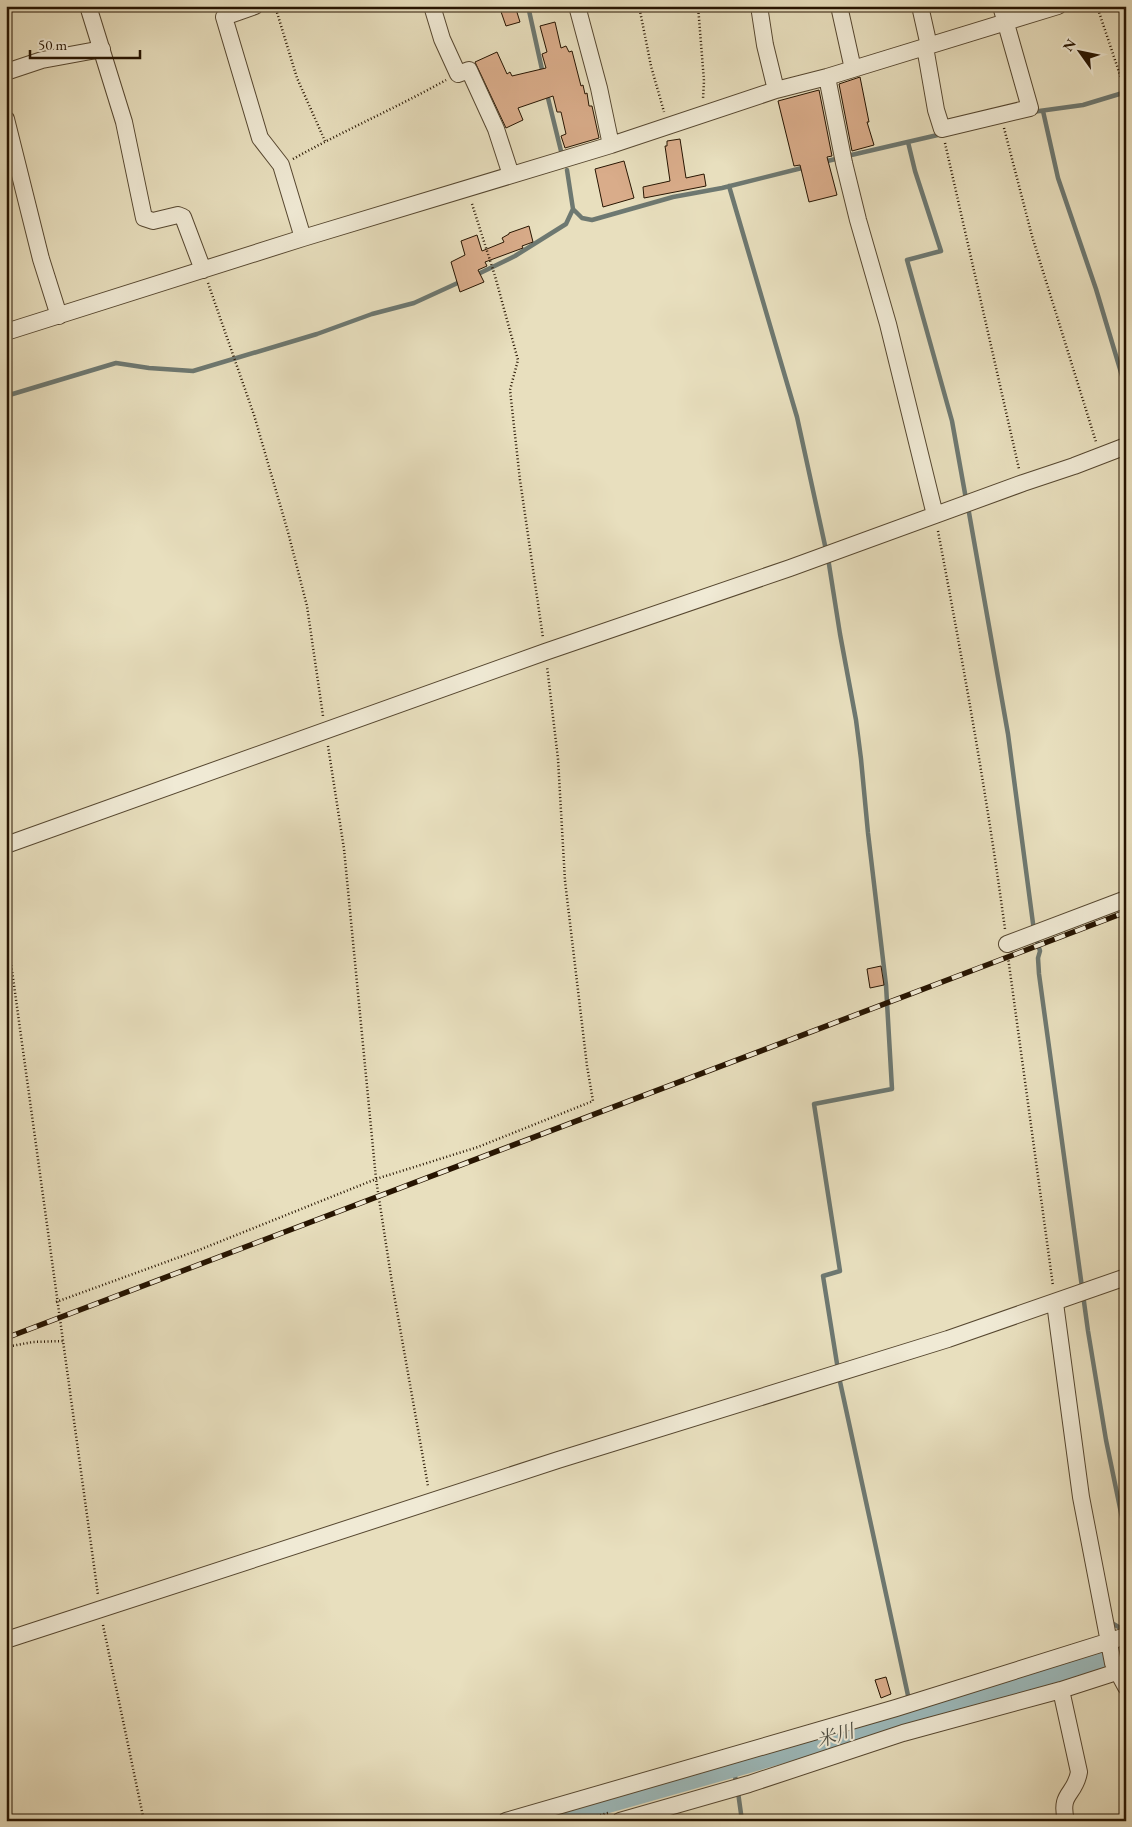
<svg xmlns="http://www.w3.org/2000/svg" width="1132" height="1827" font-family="'EB Garamond','Noto Serif JP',serif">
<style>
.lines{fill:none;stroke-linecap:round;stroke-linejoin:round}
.stream{stroke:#6d7871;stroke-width:4.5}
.river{stroke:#9cbabc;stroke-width:26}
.building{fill:#d9ac8a;stroke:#261401}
.minor-casing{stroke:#564730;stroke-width:18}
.path{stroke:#261401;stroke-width:2.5;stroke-dasharray:1 2.5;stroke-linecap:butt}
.minor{stroke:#f0ead5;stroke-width:16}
.rail-casing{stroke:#261401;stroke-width:5.5}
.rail{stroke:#f0ead5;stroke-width:4;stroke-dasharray:11;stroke-linecap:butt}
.labels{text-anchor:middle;stroke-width:4;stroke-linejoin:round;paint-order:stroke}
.water-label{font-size:19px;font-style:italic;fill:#4f4e42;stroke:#f0ead5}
</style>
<rect width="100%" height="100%" fill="#e8dfbe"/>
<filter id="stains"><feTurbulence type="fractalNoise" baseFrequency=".004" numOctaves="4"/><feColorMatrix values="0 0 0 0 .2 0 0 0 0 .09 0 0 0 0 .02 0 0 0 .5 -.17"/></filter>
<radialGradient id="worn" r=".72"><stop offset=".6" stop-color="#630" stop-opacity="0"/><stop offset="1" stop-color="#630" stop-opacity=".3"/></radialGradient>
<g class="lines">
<!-- stream -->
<path class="stream" d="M528 6 543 74
M547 94 561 151
M1043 111 1058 178 1096 289 1126 389
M1032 112 1083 105 1126 92
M908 142 915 171 941 251 907 260 952 421 966 499
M847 156 942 134
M823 162 840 158
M729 186 797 417 826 550
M573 209 582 218 592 220 673 197 722 188 806 167
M476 275 515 256 566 224 573 209 567 170
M6 396 116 363 149 368 193 371 317 334 372 314 414 303 462 281
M968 507 1008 734 1034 931 1040 951 1038 958 1039 974 1088 1331 1106 1440 1126 1537
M828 558 840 634 856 720 861 759 868 833 886 985 892 1089 814 1104 840 1271 823 1276 838 1370
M839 1377 909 1700
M1110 1622 1122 1629 1126 1627
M734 1766 736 1784
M738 1792 742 1821"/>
<!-- river -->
<path class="river" d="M544 1821 604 1801 963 1699 1126 1649"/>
</g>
<!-- building -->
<path class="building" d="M499 6H515L520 22 506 26Z
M555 22 561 48 566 46 569 52 572 51 581 86 583 85 585 94 587 93 589 106H592L599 138 565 148 561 136 566 134 561 112H557L553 96 518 108 523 120 506 128 475 62 497 52 507 74 510 72 512 76 546 68 542 54 547 52 540 26Z
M860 77 869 122H867L874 145 852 151 839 84Z
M819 90 832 156 827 157 837 195 809 202 800 165 794 166 778 101Z
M680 139 686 178 704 174 706 186 644 198 643 187 670 181 665 146H667V141Z
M624 161 634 198 603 207 595 169Z
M529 226 533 242 522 246 523 248 485 262 487 266 478 270 484 282 460 292 451 262 465 255 461 241 477 235 482 251 504 242 502 238 509 234V233Z
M881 966 884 985 870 988 867 969Z
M886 1677 891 1694 881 1698 875 1680Z"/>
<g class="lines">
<!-- minor casing -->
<g class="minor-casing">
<path id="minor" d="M88 6 124 122 144 218 153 221 178 215 183 217 203 270
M255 6 224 17 260 138 281 165 303 238
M432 6 442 39 458 74 469 70 496 129 511 175
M577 6 599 88 611 145
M759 6 765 45 776 90
M839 6 853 69
M920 6 929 46
M925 47 936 110 942 129 1030 108 1001 6
M6 72 42 60 102 49
M827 77 844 163 858 220 888 324 935 515
M6 119 41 259 59 316
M6 332 303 238 611 145 776 90 827 77 1058 6
M6 845 545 652 790 568 1023 483 1074 466 1126 446
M1007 944 1126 899
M1055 1303 1081 1497 1113 1663 1126 1687
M6 1640 558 1460 948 1339 1126 1277
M1061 1690 1079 1772C1075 1796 1059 1792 1066 1821
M506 1821 896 1708 1126 1636
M620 1821 749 1784 903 1733 1061 1690 1126 1669"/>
</g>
<!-- path -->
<path class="path" d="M275 6 297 78 325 141
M639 6 651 66 664 112
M698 6 704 81 703 99
M1097 6 1126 93
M1004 128 1032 236 1096 442
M945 143 1019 469
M293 159C343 131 396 108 446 80
M472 204 495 276 518 360 510 390 520 480 543 638
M208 283 254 415 288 532 307 606 323 716
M938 531C963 663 987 796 1005 929
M328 746 344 849 376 1179 392 1283 428 1486
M6 927 98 1595
M1008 957 1053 1286
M56 1302 199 1250 376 1179 478 1147 593 1101 587 1066 565 881 558 759 547 666
M6 1347 33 1342 63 1341
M6 1522 7 1527
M103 1625 144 1821
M580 1821 608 1813"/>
<!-- minor -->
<use href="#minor" class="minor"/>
<!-- rail casing -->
<g class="rail-casing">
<path id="rail" d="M6 1338 1126 912"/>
</g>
<!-- rail -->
<use href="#rail" class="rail"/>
</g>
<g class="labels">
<!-- water labels -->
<g class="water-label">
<text transform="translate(835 1735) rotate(-16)" y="7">米川</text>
</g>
</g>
<!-- margin -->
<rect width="1132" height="1827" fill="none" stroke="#e8dfbe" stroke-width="25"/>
<rect x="8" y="8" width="1117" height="1812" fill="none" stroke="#261401" stroke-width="2.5"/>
<rect x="12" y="12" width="1107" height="1802" fill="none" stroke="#261401"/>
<!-- north arrow -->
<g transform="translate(1080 52) rotate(303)" stroke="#f0ead5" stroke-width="4" paint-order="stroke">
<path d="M0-4L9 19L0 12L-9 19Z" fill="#261401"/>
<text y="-8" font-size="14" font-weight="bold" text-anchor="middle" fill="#261401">N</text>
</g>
<!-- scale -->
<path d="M30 50v8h110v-8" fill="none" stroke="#261401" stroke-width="2.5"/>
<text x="38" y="50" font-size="15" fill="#261401" stroke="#f0ead5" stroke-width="4" paint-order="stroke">50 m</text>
<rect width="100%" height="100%" filter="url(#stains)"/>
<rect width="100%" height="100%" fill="url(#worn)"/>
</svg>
